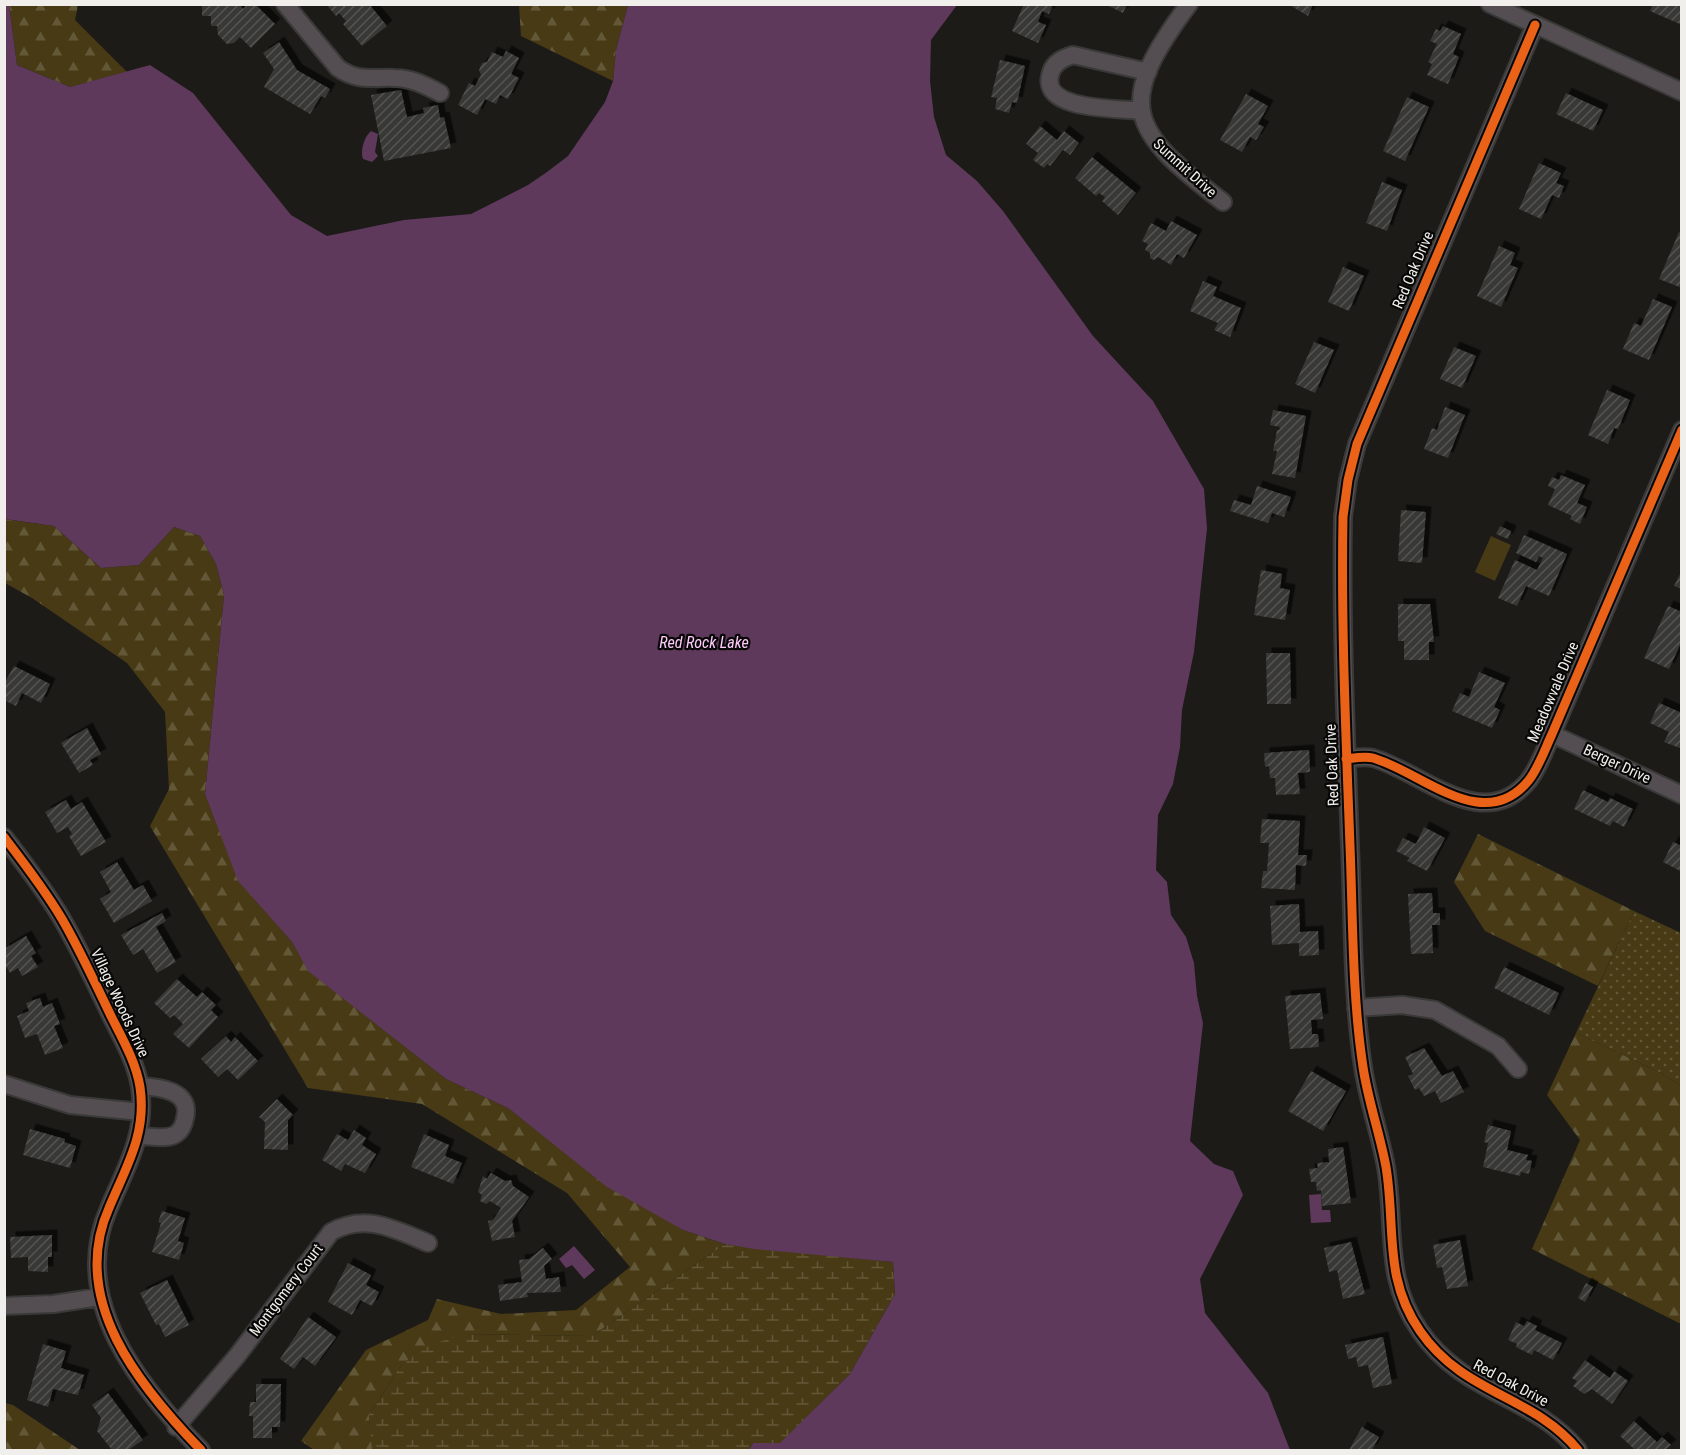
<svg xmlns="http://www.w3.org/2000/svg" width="1686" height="1455" font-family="'Roboto Condensed',sans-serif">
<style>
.grass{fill:url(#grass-dots)}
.forest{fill:url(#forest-firs)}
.wetland{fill:url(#wetland-marsh)}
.garden{fill:#473a15}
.water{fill:#5e395b}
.building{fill:url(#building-hatch);filter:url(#shadow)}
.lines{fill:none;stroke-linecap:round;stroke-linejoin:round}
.minor-casing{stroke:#393937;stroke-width:20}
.minor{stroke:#544e53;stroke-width:16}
.cycleway-casing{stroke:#070705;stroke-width:13}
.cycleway{stroke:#ea6118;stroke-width:9}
.labels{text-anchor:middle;stroke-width:4.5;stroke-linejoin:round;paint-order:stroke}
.street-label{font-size:15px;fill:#f0efec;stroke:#070705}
.water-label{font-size:16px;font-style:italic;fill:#ffcafb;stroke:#070705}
</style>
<defs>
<pattern id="grass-dots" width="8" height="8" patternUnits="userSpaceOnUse" patternTransform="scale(1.5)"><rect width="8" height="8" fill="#473a15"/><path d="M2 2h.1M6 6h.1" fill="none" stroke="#625737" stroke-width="1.8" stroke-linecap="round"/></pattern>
<pattern id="forest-firs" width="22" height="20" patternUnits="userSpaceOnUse" patternTransform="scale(1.5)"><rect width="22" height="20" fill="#473a15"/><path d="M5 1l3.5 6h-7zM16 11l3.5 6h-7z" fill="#625737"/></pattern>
<pattern id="wetland-marsh" width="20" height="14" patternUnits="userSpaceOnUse" patternTransform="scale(1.5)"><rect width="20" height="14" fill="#473a15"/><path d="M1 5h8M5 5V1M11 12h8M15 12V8" fill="none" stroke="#625737"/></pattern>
<pattern id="building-hatch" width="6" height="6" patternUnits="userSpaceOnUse" patternTransform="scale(1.5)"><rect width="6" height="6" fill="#383734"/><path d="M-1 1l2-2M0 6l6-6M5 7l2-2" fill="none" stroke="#555452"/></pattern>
<filter id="shadow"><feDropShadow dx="5.5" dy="-5.5" stdDeviation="0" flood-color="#0009"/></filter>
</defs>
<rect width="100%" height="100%" fill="#1c1b18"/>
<!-- grass -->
<path class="grass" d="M1634 911 1681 933V1086L1661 1073 1576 1033Z"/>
<!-- forest -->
<path class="forest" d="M9 5H78L75 20 127 72 70 87 17 65Z
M519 5H628L616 50 613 81 521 36Z
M4 519 54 526 101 568 139 565 174 527 200 536 216 564 224 595 205 794 239 881 292 942 309 971 446 1079 508 1108 550 1141 683 1230 725 1244 592 1336 464 1334 402 1364 369 1415 373 1450H314L301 1441 366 1350 428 1320 437 1299 501 1314 576 1310 630 1267 567 1193 422 1104 308 1088 150 826 169 789 165 712 127 663 32 598 5 583Z
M1478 834 1634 911 1598 986 1485 931 1454 882Z
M1576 1033 1661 1073 1681 1086V1324L1532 1249 1580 1140 1547 1095Z
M5 1403 13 1405 80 1450H5Z"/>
<!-- wetland -->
<path class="wetland" d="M725 1244 893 1262 895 1294 850 1374 780 1444 753 1443 749 1450 372 1449 369 1415 402 1364 430 1345 464 1334 592 1336Z"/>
<!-- garden -->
<path class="garden" d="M1491 536 1511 545 1495 581 1475 572Z"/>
<!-- water -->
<path class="water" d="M4 5H9L17 65 70 87 150 65 193 93 291 215 327 236 404 220 471 214 528 185 547 172 568 156 605 102 613 81 616 50 628 5H957L931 40 930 81 934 117 946 155 977 181 1003 211 1093 336 1153 401 1204 489 1207 528 1194 652 1182 710 1180 747 1173 784 1158 815 1156 870 1167 882 1171 915 1186 937 1194 963 1197 996 1203 1023 1190 1141 1214 1164 1233 1171 1243 1195 1200 1279 1205 1313 1268 1393 1290 1450H749L753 1443H780L850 1374 895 1294 893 1262 754 1249 725 1244 683 1230 607 1187 508 1108 446 1079 308 971 292 942 238 881 205 794 224 595 216 564 200 536 174 527 139 565 101 568 54 526 5 519Z
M371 131 378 134 375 152 378 156 372 162 363 159C360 151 364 137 371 131Z
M1321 1194 1322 1210H1330L1331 1222 1311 1223 1309 1195Z
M574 1246 595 1270 584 1279 572 1265 566 1268 559 1259Z"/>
<!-- building -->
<path class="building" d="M202 4H239L243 9 248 4H255L275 24 251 48 240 37 234 43 227 44 218 35 217 26H211V16H202Z
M326 4H369L387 26 362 46 343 24 346 21 339 13 336 16Z
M1024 4H1053L1049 14 1042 11 1038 22 1046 25 1038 43 1012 31Z
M1105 4H1127L1123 13Z
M1288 4H1313L1308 16Z
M1653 4H1682V25L1650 11Z
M1443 26 1461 34 1453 54 1459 57 1448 84 1427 75 1432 64 1428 62 1437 44 1430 41 1436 29 1440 31Z
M279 42 297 70 330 89 325 98 321 96 310 114 264 87 274 69 263 53Z
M506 51 519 58 511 74 519 78 508 99 500 95 496 104 485 99 477 115 458 105 469 83 475 86 481 75 479 70 482 63 487 62 492 52 503 57Z
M1000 60 1025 66 1017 103 1012 102 1009 113 995 109 997 98 991 97Z
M401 90 407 117 424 113 423 108 438 105 440 118 444 117 451 148 384 161 371 95Z
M1566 93 1603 110 1593 131 1556 114Z
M1246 94 1268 106 1258 124 1264 127 1256 140 1250 137 1242 152 1220 140Z
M1407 97 1429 107 1405 161 1383 151Z
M1040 126 1057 140 1064 131 1079 143 1070 155 1063 150 1050 166 1047 164 1044 168 1033 160 1038 153 1026 144Z
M1092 157 1136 193 1118 215 1102 201 1105 197 1099 193 1096 196 1075 178Z
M1539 163 1561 173 1556 183 1564 186 1559 198 1552 195 1541 219 1519 209Z
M1382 182 1402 190 1387 231 1366 223Z
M1171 221 1197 235 1184 258 1177 254 1171 265 1158 257 1154 260 1150 258V253L1145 250 1148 244 1142 241 1151 223 1166 231Z
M1679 232 1682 233V288L1659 279Z
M1499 246 1515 253 1510 265 1518 268 1501 307 1477 296Z
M1343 267 1364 276 1349 311 1328 302Z
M1203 281 1217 287 1213 296 1241 308 1230 337 1214 330 1218 323 1190 311Z
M1653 299 1672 307 1649 360 1623 349 1634 323 1641 326Z
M1314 342 1334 350 1315 393 1295 384Z
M1454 347 1476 356 1462 388 1440 379Z
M1607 390 1630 400 1618 429 1614 428 1608 444 1588 435Z
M1445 407 1465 415 1448 458 1424 449 1432 428 1437 430Z
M1273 410 1306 416 1295 478 1272 474 1277 451H1273L1277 430H1279L1280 427 1270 425Z
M1561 475 1585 485 1577 503 1587 507 1580 524 1570 519 1572 516 1548 505 1555 489 1548 486 1552 477 1559 480Z
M1257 486 1291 497 1284 517 1272 513 1268 523 1230 511 1234 500 1251 505Z
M1401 510 1426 512 1422 563 1398 561Z
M1500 526 1511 531 1508 539 1496 534Z
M1524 535 1567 554 1549 596 1526 586 1517 606 1498 598 1515 560 1537 570 1543 558 1539 556 1536 562 1516 553Z
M1261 570 1282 574 1280 588 1290 590 1285 620 1254 615Z
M1682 570V589L1674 586Z
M1398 604H1430L1434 642H1429V660H1404V641H1398Z
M1668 606 1682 612V641L1669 669 1644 658Z
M1266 653H1290L1291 704H1267Z
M14 666 50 684 41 703 22 693 16 706 4 700V684Z
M1479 672 1505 683 1494 707 1500 710 1492 728 1452 711 1460 693 1469 697Z
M1659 703 1682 713V749L1664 742 1669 732 1650 723Z
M87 728 101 754 90 760 93 765 79 773 61 743Z
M1309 750 1310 772 1298 773 1300 794 1276 795 1275 778H1270L1269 766 1265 767 1264 753Z
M1583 790 1608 802 1610 798 1633 809 1624 827 1613 821 1610 826 1574 809Z
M66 800 71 809 82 802 106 842 81 856 69 836 72 834 68 827 57 833 45 812Z
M1262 819 1300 821 1298 855H1307L1306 866 1296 865 1295 890 1261 888 1263 871H1267L1269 843H1260Z
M1424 827 1445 838 1427 871 1407 861 1410 858 1396 851 1403 838 1416 844Z
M1673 842 1682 846V872L1663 862Z
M117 862 134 890 143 885 152 901 114 923 100 899 111 892 100 872Z
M1432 893 1433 913H1440V925H1432L1433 953 1411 954 1408 894Z
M1299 904 1300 932 1318 931 1319 955 1299 956V943L1272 945 1270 906Z
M162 913 166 921 156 927 176 962 157 973 143 949 133 955 121 935Z
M26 936 36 953 31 956 38 967 22 976 18 968 10 973 4 963V949Z
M1504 967 1559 993 1549 1015 1494 988Z
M177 979 197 997 202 992 216 1005 211 1010 218 1017 189 1048 173 1034 183 1024 174 1015 170 1018 154 1003Z
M1320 993 1323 1019 1311 1020 1312 1034H1318L1319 1047 1290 1049 1285 996Z
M40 998 43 1007 52 1003 60 1024 54 1026 63 1048 45 1055 37 1034 25 1038 17 1016 29 1011 26 1003Z
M226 1036 231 1042 235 1037 258 1061 238 1080 227 1069 218 1077 201 1059Z
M1424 1048 1442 1076 1453 1071 1464 1092 1441 1103 1435 1091 1424 1096 1419 1088 1415 1090 1408 1076 1413 1074 1405 1057Z
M1311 1071 1346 1091 1323 1131 1288 1111Z
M277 1099 293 1115 288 1120V1150L264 1149 265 1122 259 1117Z
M1488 1125 1511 1131 1507 1150 1528 1155 1526 1160 1532 1161 1529 1174 1521 1172 1520 1176 1483 1167 1488 1143 1484 1142Z
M30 1129 65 1139 64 1142 76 1146 70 1168 23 1155Z
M354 1130 366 1138 362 1145 376 1154 365 1173 345 1164 341 1171 322 1160 337 1134 348 1140Z
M424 1134 449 1145 445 1156 462 1163 453 1184 411 1167Z
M1343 1147 1351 1203 1322 1206 1321 1190 1317 1191 1316 1182H1311L1309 1169 1318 1168 1317 1163 1329 1162 1328 1149Z
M491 1173 505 1181 511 1180 513 1186 529 1197 512 1221 515 1237 492 1241 488 1221 493 1220 501 1208 490 1201 486 1204 480 1201 482 1195 478 1192 483 1176 487 1179Z
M162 1211 185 1218 178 1241 184 1243 179 1260 152 1252 161 1223 158 1222Z
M52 1235V1257H48V1272L28 1271V1257L11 1258 10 1237Z
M1460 1240 1468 1286 1447 1289 1442 1267 1437 1268 1433 1245Z
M1351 1242 1365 1294 1343 1299 1337 1270 1329 1272 1324 1248Z
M543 1248 552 1259 544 1266 546 1279 559 1277 561 1292 527 1293 528 1297 500 1301 498 1285 522 1282 519 1260 529 1259Z
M348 1263 371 1275 366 1285 379 1292 372 1306 360 1300 352 1315 328 1302Z
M167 1280 189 1325 165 1337 159 1324 156 1325 140 1293Z
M1586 1283 1593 1287 1585 1302 1578 1298Z
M308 1317 336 1337 315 1366 303 1357 294 1369 280 1359Z
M1527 1321 1537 1326 1535 1330 1562 1343 1553 1360 1534 1350 1532 1355 1516 1347 1517 1344 1508 1340 1516 1322 1524 1326Z
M1383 1337 1392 1384 1373 1388 1368 1365 1358 1367 1356 1357 1348 1359 1345 1345Z
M43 1344 66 1351 61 1368 84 1375 78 1395 53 1389 48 1407 27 1400Z
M1585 1360 1610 1378 1614 1371 1628 1381 1612 1404 1592 1389 1584 1394 1573 1386 1577 1381 1572 1378Z
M256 1384H281L280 1427H272V1438H253V1416H249L250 1402H256Z
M108 1393 143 1440 128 1450H112L97 1431 101 1418 92 1405Z
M1634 1421 1657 1442 1662 1437 1671 1445 1665 1450H1635L1620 1436Z
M1362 1427 1379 1437 1372 1450H1349Z"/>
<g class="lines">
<!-- minor casing -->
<g class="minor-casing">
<path id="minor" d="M285 4 338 68C358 82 372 77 394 78 411 78 425 85 440 93
M1189 4C1114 105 1128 129 1223 202
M1490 4 1682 92
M1535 25 1357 444 1348 480 1343 517C1341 627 1346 737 1350 846 1353 920 1352 994 1363 1067 1368 1101 1380 1134 1386 1167 1396 1227 1383 1278 1420 1331 1464 1395 1533 1395 1578 1450
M1141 111C1118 108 1042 111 1050 76 1052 64 1062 58 1073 55L1148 72
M1552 734 1682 795
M1346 759C1354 758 1365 756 1373 758 1422 772 1484 836 1529 780 1539 767 1545 749 1552 734L1682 430
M4 837C24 863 45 890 62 919 80 950 95 983 111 1016 122 1038 136 1062 140 1087 147 1134 126 1167 109 1208 68 1300 140 1387 201 1450
M1356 1008 1402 1005 1435 1010 1498 1046 1518 1069
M4 1084 70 1105 141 1112
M140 1136C151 1136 167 1140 176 1134 182 1130 184 1124 185 1118 192 1090 158 1087 140 1086
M4 1306 53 1304 99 1297
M176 1427 237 1356 331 1232C366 1213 394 1229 428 1243"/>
</g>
<!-- minor -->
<use href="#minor" class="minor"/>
<!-- cycleway casing -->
<g class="cycleway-casing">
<path id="cycleway" d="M1535 25 1357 444 1348 480 1343 517C1341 627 1346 737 1350 846 1353 920 1352 994 1363 1067 1368 1101 1380 1134 1386 1167 1396 1227 1383 1278 1420 1331 1464 1395 1533 1395 1578 1450
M1346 759C1354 758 1365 756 1373 758 1422 772 1484 836 1529 780 1539 767 1545 749 1552 734L1682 430
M4 837C24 863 45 890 62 919 80 950 95 983 111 1016 122 1038 136 1062 140 1087 147 1134 126 1167 109 1208 68 1300 140 1387 201 1450"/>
</g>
<!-- cycleway -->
<use href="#cycleway" class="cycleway"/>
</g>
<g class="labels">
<!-- street labels -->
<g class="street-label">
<text transform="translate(1185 168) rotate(42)" y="5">Summit Drive</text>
<text transform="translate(1413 270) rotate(-67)" y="5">Red Oak Drive</text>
<text transform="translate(1553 692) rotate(-67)" y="5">Meadowvale Drive</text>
<text transform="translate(1617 764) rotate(25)" y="5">Berger Drive</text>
<text transform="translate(1332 765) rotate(-92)" y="5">Red Oak Drive</text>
<text transform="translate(120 1003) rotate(65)" y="5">Village Woods Drive</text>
<text transform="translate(286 1290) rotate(-53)" y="5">Montgomery Court</text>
<text transform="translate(1511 1383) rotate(28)" y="5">Red Oak Drive</text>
</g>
<!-- water labels -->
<g class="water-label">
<text x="704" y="648">Red Rock Lake</text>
</g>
</g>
<!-- border -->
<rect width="1686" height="1455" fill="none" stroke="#f0efec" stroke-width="12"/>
</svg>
